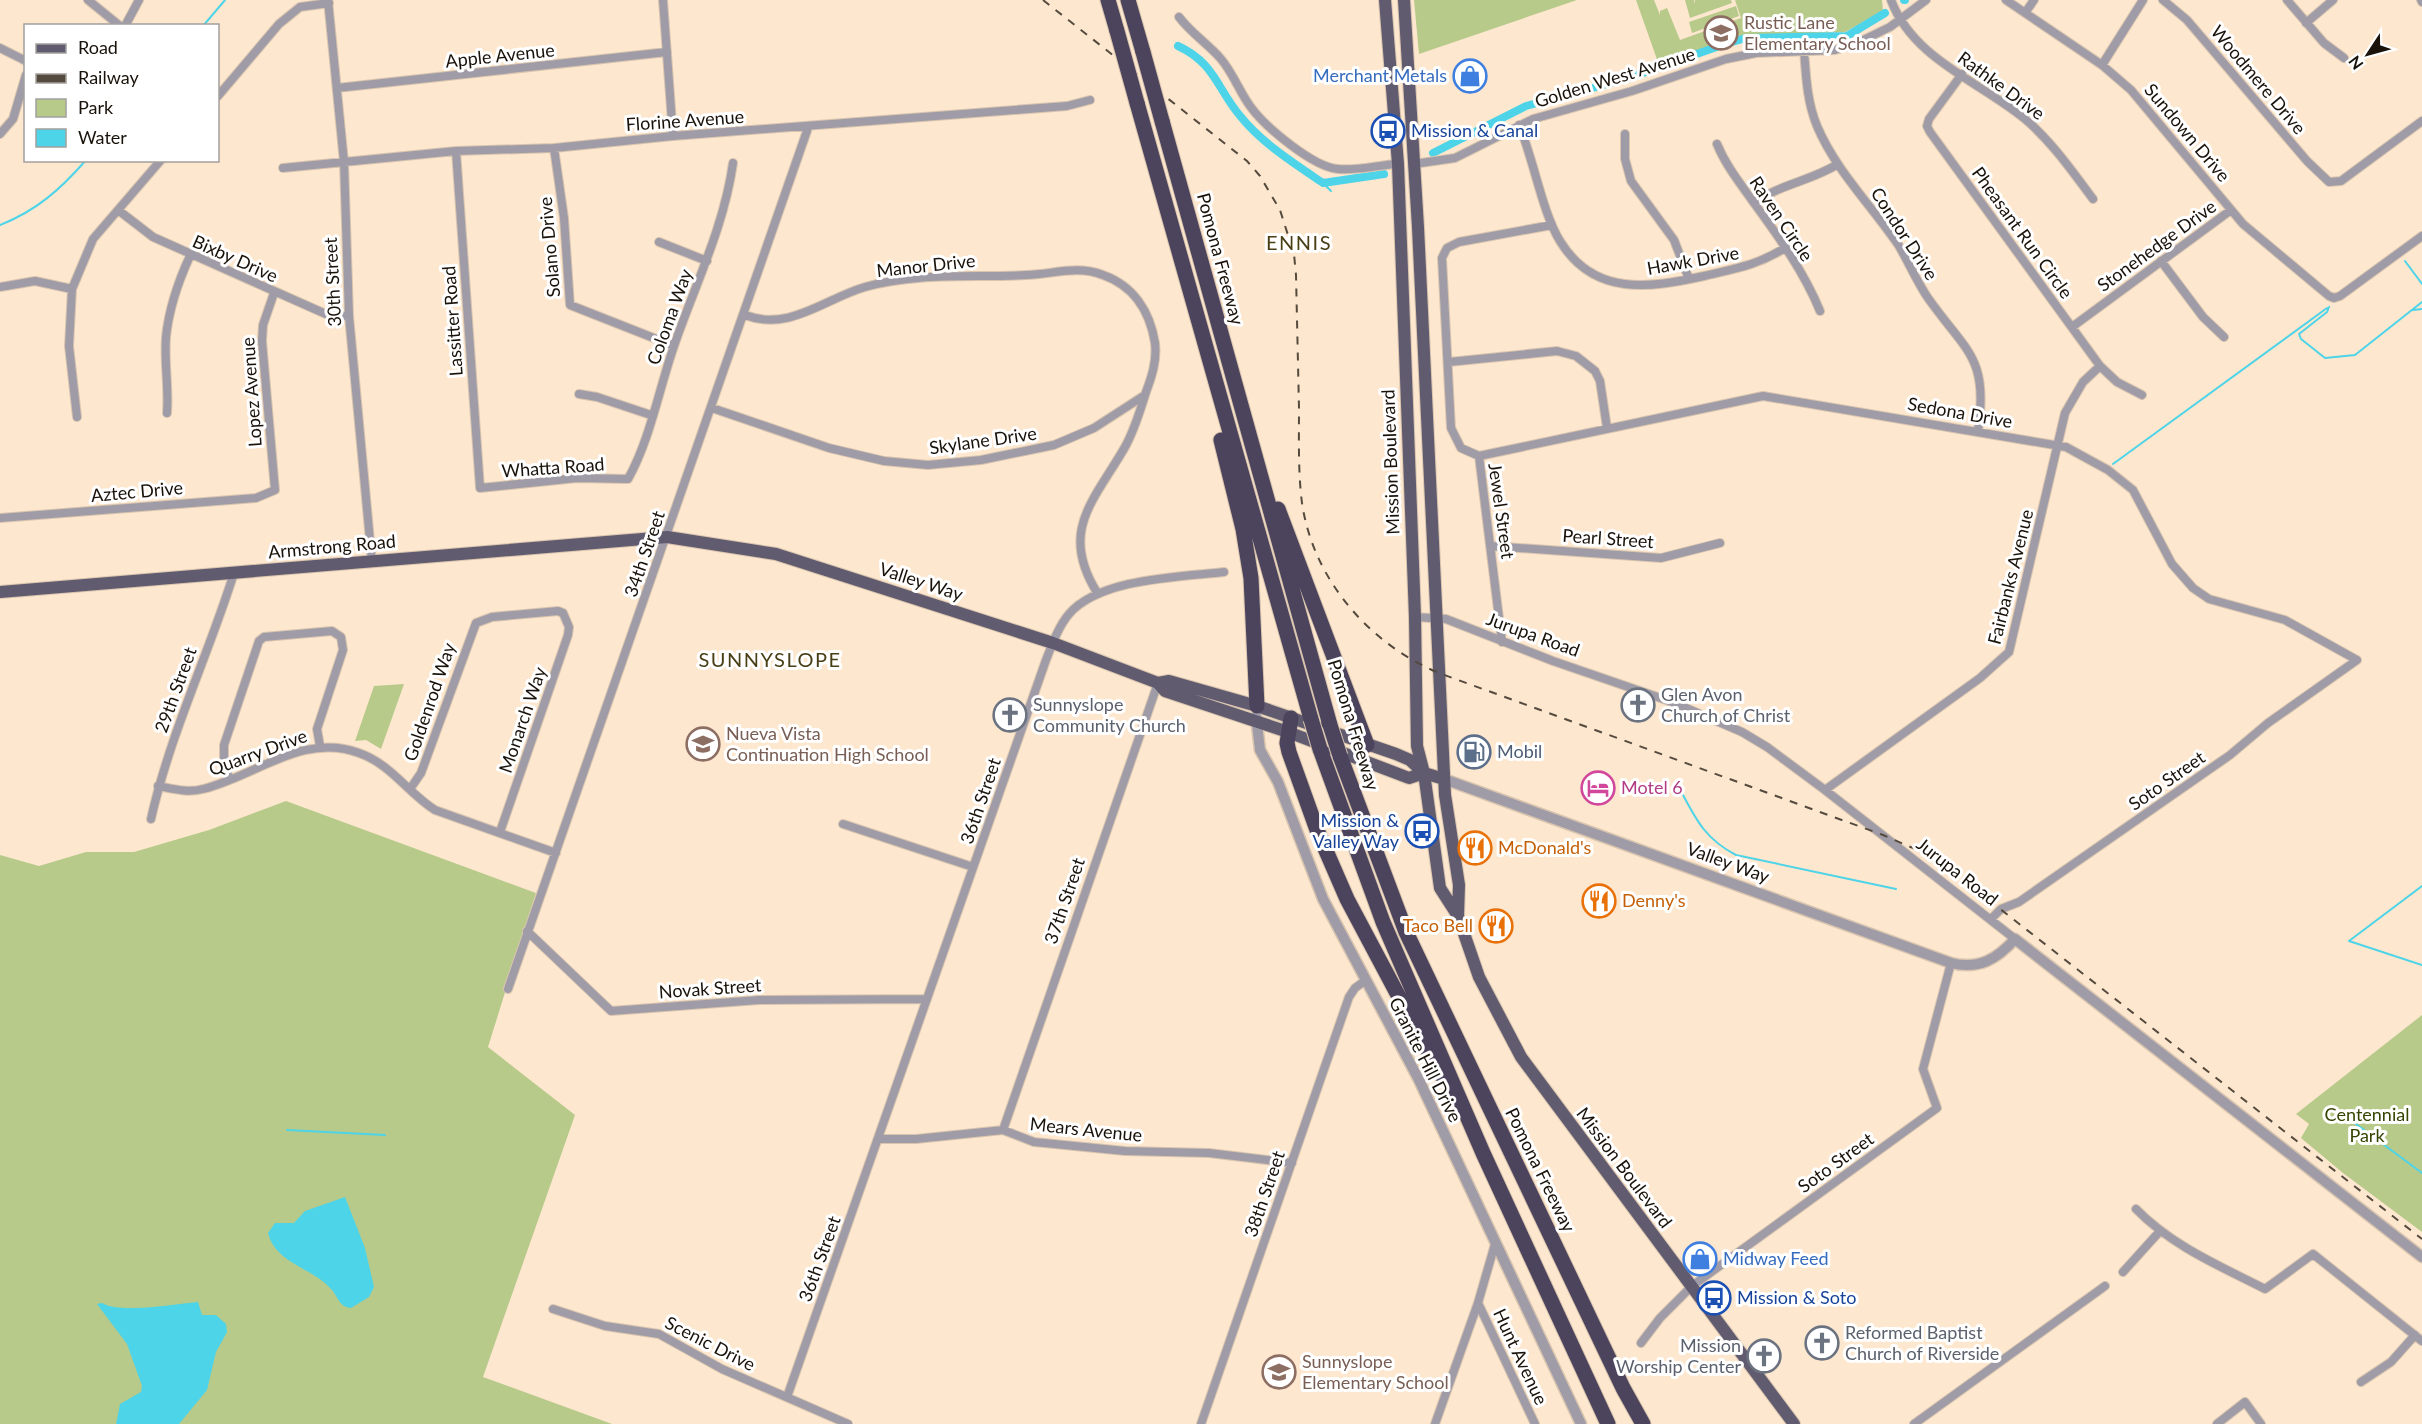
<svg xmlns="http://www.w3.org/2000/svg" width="2422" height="1424" font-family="Lato,sans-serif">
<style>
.green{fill:#b7ca8a}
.water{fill:#4ed4e8}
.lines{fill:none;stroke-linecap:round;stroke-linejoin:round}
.stream{stroke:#4ed4e8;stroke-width:2}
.canal{stroke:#4ed4e8;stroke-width:8}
.minor-casing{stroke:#d9c5af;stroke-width:10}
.tertiary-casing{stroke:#d9c5af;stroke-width:13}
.primary-casing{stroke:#d9c5af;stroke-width:14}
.motorway-casing{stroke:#d9c5af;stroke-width:17}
.minor{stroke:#9f9ca8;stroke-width:8}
.tertiary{stroke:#9f9ca8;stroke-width:10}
.primary{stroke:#615b70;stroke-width:12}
.motorway{stroke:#4c445c;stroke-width:15}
.rail{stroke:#554a3e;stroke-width:2;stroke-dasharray:8 8;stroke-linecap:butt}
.motorway-bridge-casing{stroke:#d9c5af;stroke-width:17;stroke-linecap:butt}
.motorway-bridge{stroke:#4c445c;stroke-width:15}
.labels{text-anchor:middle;stroke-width:6;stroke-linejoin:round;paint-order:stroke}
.education-label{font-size:18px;fill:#785e54;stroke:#fff;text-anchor:start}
.street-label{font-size:18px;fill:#19120a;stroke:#fff}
.shop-label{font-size:18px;fill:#366cbe;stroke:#fff;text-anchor:end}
.transit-label{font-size:18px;fill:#164399;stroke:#fff;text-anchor:start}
.worship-label{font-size:18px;fill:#5b616d;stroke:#fff;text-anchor:start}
.service-label{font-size:18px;fill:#4e5e75;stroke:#fff;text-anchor:start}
.hotel-label{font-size:18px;fill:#b23c85;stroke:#fff;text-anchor:start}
.food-label{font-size:18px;fill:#c56008;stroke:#fff;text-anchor:start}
.park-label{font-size:18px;fill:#364400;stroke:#fff}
.neighbourhood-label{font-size:20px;letter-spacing:1.5px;fill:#493f16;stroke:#fff}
</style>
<rect width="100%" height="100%" fill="#fde7cf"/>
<!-- green -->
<path class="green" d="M1414 0H1577L1419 54Z
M1636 0H1654L1660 15V11L1667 8 1680 40 1741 18 1735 0H1882L1883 11 1845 32 1745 35 1659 65Z
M1685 0H1694L1695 4V0H1731L1732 3 1690 18Z
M1736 6 1739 16 1692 33 1689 22Z
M404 684 381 749 366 740 355 741 374 686Z
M286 801 536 893 488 1047 575 1115 483 1377 612 1424H0V855L39 866 86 852H134L209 830Z
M2422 1015V1232L2343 1173 2301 1138 2309 1124 2296 1114Z"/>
<!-- water -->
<path class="water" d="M345 1197 365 1248 374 1287 369 1297 351 1308C339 1307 338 1297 332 1290 312 1267 276 1264 268 1233L275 1223H294L305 1211Z
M198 1302 202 1315H216L226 1324 227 1332 216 1352 207 1390 179 1424H116L120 1404 141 1392 142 1386 127 1344 97 1304 102 1303C121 1314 174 1304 198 1302Z"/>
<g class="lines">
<!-- stream -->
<path class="stream" d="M203 26 225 0
M1323 183 1331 191
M0 225C36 211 61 189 86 160
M2405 261 2422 284
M2329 307 2327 312 2299 334 2301 339 2325 358 2355 355 2422 302
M2413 310 2422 309
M2113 464 2327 308
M1682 793C1697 822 1707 840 1736 855L1896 889
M2422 886 2349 941 2422 965
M2330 1109 2337 1110 2422 1173
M287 1130 385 1135"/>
<!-- canal -->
<path class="canal" d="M1904 0H1905
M1178 46C1215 63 1217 89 1241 117 1263 144 1295 164 1323 183L1384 174
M1433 153 1526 106 1626 79 1725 44 1746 38 1847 36 1885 13"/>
<!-- minor casing -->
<g class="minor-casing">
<path id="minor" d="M88 0 120 26
M328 0 344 162 349 316 372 562
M663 0 673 136
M1891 0C1913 59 1979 81 2025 119 2052 142 2072 171 2093 199
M2006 0 2102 65 2131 90 2243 224 2329 296 2334 298 2340 296 2422 236
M2163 0 2187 20 2307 161 2329 182 2341 181 2422 121
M2287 0 2324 43 2344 58
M2421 0 2422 2
M2025 13 2034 0
M1179 17C1191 33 1208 44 1221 59 1233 73 1239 91 1250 106 1265 127 1313 167 1338 169 1357 171 1378 165 1398 164
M2306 23 2333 0
M125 26 139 0
M0 48 26 61
M1804 50C1806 76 1807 102 1817 126 1836 171 1872 206 1899 246 1909 263 1917 282 1928 298 1966 352 1989 357 1978 431
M2102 65 2143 0
M1962 74 1929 119 1927 126 1930 132 2100 366 2117 382 2142 395
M337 88 667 52
M218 96 279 24 300 7 329 3
M1519 125C1534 160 1542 212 1560 241 1594 297 1650 288 1704 276 1738 268 1755 266 1785 248
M0 134 13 119 26 75
M1625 134V159L1631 181 1674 240 1689 279
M1717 144C1726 166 1740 183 1754 203 1779 237 1804 272 1820 311
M554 148 564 218 570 305 674 346
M456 151 480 488 577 478 628 479C650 440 659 389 674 346 695 285 724 227 733 163
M1414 164 1455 158 1533 119 1632 91 1726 59 1756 53 1835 50 1853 45 1890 27 1926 0
M283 168 456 151 554 148 673 136 1067 106 1090 100
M1754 203C1780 184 1811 181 1838 164
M118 210 153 237 328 315 349 316
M659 242 707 261
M2161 261 2203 317 2224 337
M0 287 35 281 72 289
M745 315C789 332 824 299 865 287 917 272 974 278 1027 275 1054 274 1077 265 1103 275 1134 286 1150 312 1155 343 1157 361 1152 376 1146 392 1140 411 1135 429 1125 447 1094 501 1058 531 1098 594
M2072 327 2231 210
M1449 362 1557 351 1576 356 1595 371 1600 381 1607 428
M579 394 597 397 651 415
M712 408 829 448 884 461 928 465 981 460 1054 445 1094 428 1145 395
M167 413C169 388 164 362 166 337 169 308 178 282 190 256
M77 417 69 346 72 289 93 239 161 160
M1479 456 1763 396 2066 447 2108 470 2133 490 2172 564 2193 588 2209 599 2285 620 2357 660 2268 723 2230 755 2019 902 2001 909 1991 919
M0 518 256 498 275 490 262 341 263 325 274 293
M1491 546 1661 558 1720 543
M1415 617 1446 619 1553 661 1672 702 1742 732 1767 747 1825 790 2015 939
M1502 642 1479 456 1461 448 1451 428 1442 258 1447 248 1459 242 1552 225
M229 779 224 762V745L259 641 264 637 332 631 341 637 343 650 317 729 320 746
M158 786C174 789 188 793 203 789 256 776 303 732 359 753 391 764 408 793 435 810L556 853
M410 789 421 773 476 623 492 617 558 611 563 613 569 627 568 635 500 832
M1825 790 1980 678 2009 652 2065 413 2083 382 2100 366
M151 819C170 734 208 656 234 573
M843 824 973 867
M527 931 611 1011 759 1000 927 999
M508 989 808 128
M1003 1130 1158 683
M879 1139H916L1003 1130 1034 1142 1125 1151 1209 1153 1292 1163
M2136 1209C2172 1246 2220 1266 2265 1289L2313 1254 2422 1341
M2123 1272 2160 1231
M1478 1303 1535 1424
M553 1309 605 1326 659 1334 722 1369 848 1424
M1641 1343 1660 1318 1692 1286 1937 1108 1923 1069 1951 963
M2361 1382 2391 1362 2415 1335
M787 1397 1046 660C1052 645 1058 627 1069 614 1100 578 1180 577 1224 572
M1201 1424 1349 997 1355 988 1366 980
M1435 1424 1478 1303 1495 1244
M1914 1424 2105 1286
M2217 1424 2245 1402 2261 1424"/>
</g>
<!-- tertiary casing -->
<g class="tertiary-casing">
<path id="tertiary" d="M1256 716 1260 750 1278 782 1323 899 1419 1080 1581 1424
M1444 779 1951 963C1979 970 1997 959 2015 939L2422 1257"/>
</g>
<!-- primary casing -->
<g class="primary-casing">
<path id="primary" d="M1385 0 1398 164 1415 617 1417 746 1424 773 1440 888 1458 916 1479 977 1521 1057 1794 1424
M1404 0 1418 227 1445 795 1459 885 1458 916
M0 592 667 537 776 554 1053 643 1158 683 1165 691 1288 732 1409 778 1424 773
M1158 683 1169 681 1257 706 1396 754 1410 760 1424 773 1444 779"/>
</g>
<!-- motorway casing -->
<g class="motorway-casing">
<path id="motorway" d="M1108 0 1117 31
M1128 0 1143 52
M1137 103 1311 719
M1162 121 1330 725
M1221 440 1243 529 1251 578 1257 706
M1278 509 1367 745
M1291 718 1287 743 1289 752 1317 830 1347 899 1440 1074
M1320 749 1383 922 1483 1153 1608 1424
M1340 756 1406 932 1623 1388 1643 1424"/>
</g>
<!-- minor -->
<use href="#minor" class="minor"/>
<!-- tertiary -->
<use href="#tertiary" class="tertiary"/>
<!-- primary -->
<use href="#primary" class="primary"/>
<!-- motorway -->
<use href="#motorway" class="motorway"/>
<!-- rail -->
<path class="rail" d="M1043 0 1247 161 1260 176 1280 210 1294 254 1296 275C1297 319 1298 364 1299 408 1299 439 1298 472 1302 503 1313 579 1369 644 1439 673L1883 835 1922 852 1958 876 2422 1239"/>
<!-- motorway-bridge casing -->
<g class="motorway-bridge-casing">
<path id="motorway-bridge" d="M1117 31 1137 103
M1143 52 1162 121
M1311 719 1320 749
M1330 725 1340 756"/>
</g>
<!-- motorway-bridge -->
<use href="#motorway-bridge" class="motorway-bridge"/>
</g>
<!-- icons -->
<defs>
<g id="school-ring" transform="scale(1.725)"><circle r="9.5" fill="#fff" stroke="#8d6e63" stroke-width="1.5"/><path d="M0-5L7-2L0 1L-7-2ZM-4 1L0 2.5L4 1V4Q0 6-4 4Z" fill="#8d6e63"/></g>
<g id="shop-ring" transform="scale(1.725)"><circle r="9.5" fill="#fff" stroke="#3f7fe0" stroke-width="1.5"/><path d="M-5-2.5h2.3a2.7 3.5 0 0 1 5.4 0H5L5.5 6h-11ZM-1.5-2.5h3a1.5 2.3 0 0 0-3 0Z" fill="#3f7fe0"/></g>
<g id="bus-ring" transform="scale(1.725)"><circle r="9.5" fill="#fff" stroke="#1a4fb4" stroke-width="1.5"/><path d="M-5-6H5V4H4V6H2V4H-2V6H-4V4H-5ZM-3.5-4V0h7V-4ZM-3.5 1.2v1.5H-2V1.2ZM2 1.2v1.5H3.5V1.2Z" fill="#1a4fb4"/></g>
<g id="church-ring" transform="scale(1.725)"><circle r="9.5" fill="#fff" stroke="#6b7280" stroke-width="1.5"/><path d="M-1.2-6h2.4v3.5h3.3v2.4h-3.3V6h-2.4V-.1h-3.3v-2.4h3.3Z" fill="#6b7280"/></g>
<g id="fuel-ring" transform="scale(1.725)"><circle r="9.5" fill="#fff" stroke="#5c6f8a" stroke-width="1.5"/><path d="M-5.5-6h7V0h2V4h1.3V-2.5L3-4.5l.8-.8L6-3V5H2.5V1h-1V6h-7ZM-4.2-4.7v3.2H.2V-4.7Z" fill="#5c6f8a"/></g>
<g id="hotel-ring" transform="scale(1.725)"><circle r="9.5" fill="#fff" stroke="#d1479c" stroke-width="1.5"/><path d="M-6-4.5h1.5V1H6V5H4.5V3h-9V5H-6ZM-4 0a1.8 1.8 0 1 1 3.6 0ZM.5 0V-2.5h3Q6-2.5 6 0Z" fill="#d1479c"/></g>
<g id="restaurant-ring" transform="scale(1.725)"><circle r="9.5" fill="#fff" stroke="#e8710a" stroke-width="1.5"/><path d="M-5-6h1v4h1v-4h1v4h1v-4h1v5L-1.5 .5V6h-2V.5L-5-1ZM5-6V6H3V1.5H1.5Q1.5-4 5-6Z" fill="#e8710a"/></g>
</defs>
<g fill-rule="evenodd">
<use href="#school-ring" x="1721" y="33"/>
<use href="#shop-ring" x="1470" y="76"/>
<use href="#bus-ring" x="1388" y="131"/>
<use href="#church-ring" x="1638" y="705"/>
<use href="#church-ring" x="1010" y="715"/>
<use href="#school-ring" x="703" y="744"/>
<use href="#fuel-ring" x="1474" y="752"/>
<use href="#hotel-ring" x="1598" y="788"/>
<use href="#bus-ring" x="1422" y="831"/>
<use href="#restaurant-ring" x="1475" y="848"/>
<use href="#restaurant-ring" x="1599" y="901"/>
<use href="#restaurant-ring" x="1496" y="926"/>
<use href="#shop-ring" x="1700" y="1259"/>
<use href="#bus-ring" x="1714" y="1298"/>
<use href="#church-ring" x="1822" y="1343"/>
<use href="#church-ring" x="1764" y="1356"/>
<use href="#school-ring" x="1279" y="1372"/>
</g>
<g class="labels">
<!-- education labels -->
<g class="education-label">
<text x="1744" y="29">Rustic Lane<tspan x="1744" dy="21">Elementary School</tspan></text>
<text x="726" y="740">Nueva Vista<tspan x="726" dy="21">Continuation High School</tspan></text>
<text x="1302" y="1368">Sunnyslope<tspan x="1302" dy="21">Elementary School</tspan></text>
</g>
<!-- street labels -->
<g class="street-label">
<text transform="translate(500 56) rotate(-6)" y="6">Apple Avenue</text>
<text transform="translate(1615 78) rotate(-17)" y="6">Golden West Avenue</text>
<text transform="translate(2258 80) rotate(50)" y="6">Woodmere Drive</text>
<text transform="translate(2001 86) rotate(36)" y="6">Rathke Drive</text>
<text transform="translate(685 121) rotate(-4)" y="6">Florine Avenue</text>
<text transform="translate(2187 133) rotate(50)" y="6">Sundown Drive</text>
<text transform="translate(1781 219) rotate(56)" y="6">Raven Circle</text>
<text transform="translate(2022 233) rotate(54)" y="6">Pheasant Run Circle</text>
<text transform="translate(1904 234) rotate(57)" y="6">Condor Drive</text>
<text transform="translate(2157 246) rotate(-36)" y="6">Stonehedge Drive</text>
<text transform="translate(550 247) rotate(-95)" y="6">Solano Drive</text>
<text transform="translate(235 259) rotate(24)" y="6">Bixby Drive</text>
<text transform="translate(1220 259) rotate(75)" y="6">Pomona Freeway</text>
<text transform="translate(1693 261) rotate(-10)" y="6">Hawk Drive</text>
<text transform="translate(926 266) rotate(-6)" y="6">Manor Drive</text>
<text transform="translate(333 282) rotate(-93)" y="6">30th Street</text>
<text transform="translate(670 317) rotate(-70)" y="6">Coloma Way</text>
<text transform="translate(453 321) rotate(-94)" y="6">Lassitter Road</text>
<text transform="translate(252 392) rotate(-94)" y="6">Lopez Avenue</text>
<text transform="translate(1960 413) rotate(10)" y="6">Sedona Drive</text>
<text transform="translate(983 441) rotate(-8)" y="6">Skylane Drive</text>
<text transform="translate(1391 462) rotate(-92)" y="6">Mission Boulevard</text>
<text transform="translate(553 468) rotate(-4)" y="6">Whatta Road</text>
<text transform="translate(137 492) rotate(-5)" y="6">Aztec Drive</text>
<text transform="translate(1501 511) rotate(82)" y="6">Jewel Street</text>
<text transform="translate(1608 539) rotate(4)" y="6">Pearl Street</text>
<text transform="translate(332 547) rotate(-5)" y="6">Armstrong Road</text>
<text transform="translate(645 554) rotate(-71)" y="6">34th Street</text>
<text transform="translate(2011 577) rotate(-76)" y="6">Fairbanks Avenue</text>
<text transform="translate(921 582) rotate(18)" y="6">Valley Way</text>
<text transform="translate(1533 635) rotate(20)" y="6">Jurupa Road</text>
<text transform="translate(176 690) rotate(-70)" y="6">29th Street</text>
<text transform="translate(430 702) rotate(-71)" y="6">Goldenrod Way</text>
<text transform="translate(523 720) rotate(-71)" y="6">Monarch Way</text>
<text transform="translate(1353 725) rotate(73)" y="6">Pomona Freeway</text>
<text transform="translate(258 753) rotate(-20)" y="6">Quarry Drive</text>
<text transform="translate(2167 781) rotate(-35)" y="6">Soto Street</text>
<text transform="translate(981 801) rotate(-71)" y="6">36th Street</text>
<text transform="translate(1728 863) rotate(20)" y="6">Valley Way</text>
<text transform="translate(1957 872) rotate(38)" y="6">Jurupa Road</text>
<text transform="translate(1065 901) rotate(-71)" y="6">37th Street</text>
<text transform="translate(710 989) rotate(-4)" y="6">Novak Street</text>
<text transform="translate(1425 1060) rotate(63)" y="6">Granite Hill Drive</text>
<text transform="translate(1086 1130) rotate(6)" y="6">Mears Avenue</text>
<text transform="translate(1836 1163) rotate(-36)" y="6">Soto Street</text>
<text transform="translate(1624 1168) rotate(53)" y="6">Mission Boulevard</text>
<text transform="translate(1540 1170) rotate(64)" y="6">Pomona Freeway</text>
<text transform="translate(1265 1194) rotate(-71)" y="6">38th Street</text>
<text transform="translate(820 1259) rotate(-70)" y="6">36th Street</text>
<text transform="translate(710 1344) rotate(27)" y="6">Scenic Drive</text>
<text transform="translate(1520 1357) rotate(65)" y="6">Hunt Avenue</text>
</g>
<!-- shop labels -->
<g class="shop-label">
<text x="1447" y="82">Merchant Metals</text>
<text x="1723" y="1265" text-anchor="start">Midway Feed</text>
</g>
<!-- transit labels -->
<g class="transit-label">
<text x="1411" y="137">Mission &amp; Canal</text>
<text x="1399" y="827" text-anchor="end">Mission &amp;<tspan x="1399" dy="21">Valley Way</tspan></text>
<text x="1737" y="1304">Mission &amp; Soto</text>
</g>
<!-- worship labels -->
<g class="worship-label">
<text x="1661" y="701">Glen Avon<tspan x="1661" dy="21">Church of Christ</tspan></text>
<text x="1033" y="711">Sunnyslope<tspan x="1033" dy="21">Community Church</tspan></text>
<text x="1845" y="1339">Reformed Baptist<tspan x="1845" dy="21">Church of Riverside</tspan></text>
<text x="1741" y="1352" text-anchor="end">Mission<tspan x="1741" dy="21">Worship Center</tspan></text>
</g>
<!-- service labels -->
<g class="service-label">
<text x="1497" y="758">Mobil</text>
</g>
<!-- hotel labels -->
<g class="hotel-label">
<text x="1621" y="794">Motel 6</text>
</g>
<!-- food labels -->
<g class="food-label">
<text x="1498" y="854">McDonald's</text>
<text x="1622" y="907">Denny's</text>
<text x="1473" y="932" text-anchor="end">Taco Bell</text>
</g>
<!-- park labels -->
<g class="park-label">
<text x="2367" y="1121">Centennial<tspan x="2367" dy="21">Park</tspan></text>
</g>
<!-- neighbourhood labels -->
<g class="neighbourhood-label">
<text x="1299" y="250">ENNIS</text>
<text x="770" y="667">SUNNYSLOPE</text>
</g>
</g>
<!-- legend -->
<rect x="24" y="24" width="195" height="138" fill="#ffffff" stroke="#a3a09d" stroke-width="1.5"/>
<rect x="36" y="44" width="30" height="9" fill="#615b70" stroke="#a3a09d" stroke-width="1.5"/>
<text x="78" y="54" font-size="18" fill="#19120a">Road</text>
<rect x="36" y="74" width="30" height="9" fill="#554a3e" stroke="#a3a09d" stroke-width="1.5"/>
<text x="78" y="84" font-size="18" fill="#19120a">Railway</text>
<rect x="36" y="99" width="30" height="18" fill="#b7ca8a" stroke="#a3a09d" stroke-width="1.5"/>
<text x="78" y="114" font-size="18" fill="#19120a">Park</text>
<rect x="36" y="129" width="30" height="18" fill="#4ed4e8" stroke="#a3a09d" stroke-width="1.5"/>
<text x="78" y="144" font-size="18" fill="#19120a">Water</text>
<!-- north arrow -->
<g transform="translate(2368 54) rotate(234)" stroke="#ffffff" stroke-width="4.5" paint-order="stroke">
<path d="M0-4.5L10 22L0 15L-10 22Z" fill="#19120a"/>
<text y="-9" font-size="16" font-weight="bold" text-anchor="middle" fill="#19120a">N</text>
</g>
</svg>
